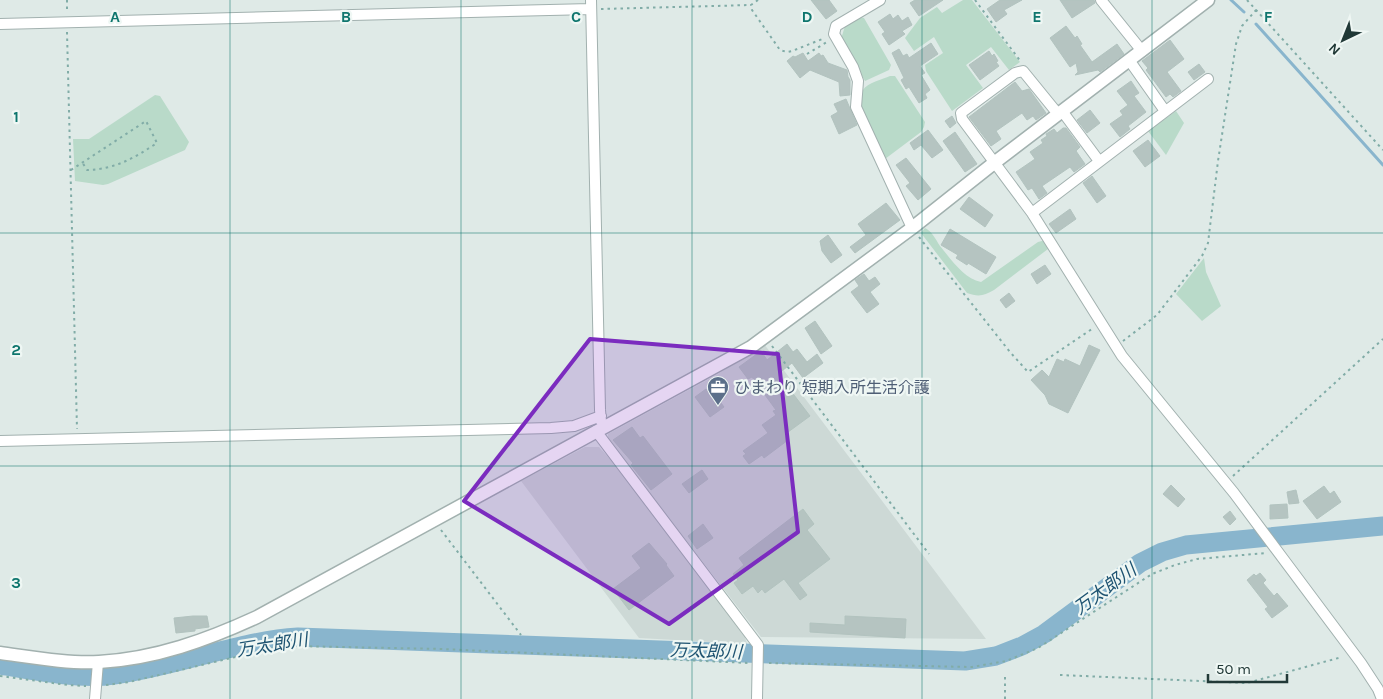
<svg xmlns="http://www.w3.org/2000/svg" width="1383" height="699" font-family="Karla,'Noto Sans JP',sans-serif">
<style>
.built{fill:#cdd9d6}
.green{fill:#b9dac9}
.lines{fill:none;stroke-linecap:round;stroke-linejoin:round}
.stream{stroke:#89b5cd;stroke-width:3}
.river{stroke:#89b5cd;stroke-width:19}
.building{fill:#b5c4c1;stroke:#b2c3bf}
.minor-casing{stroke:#a2b1af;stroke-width:12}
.tertiary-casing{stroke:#a2b1af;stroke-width:15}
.path{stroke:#81aca7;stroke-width:2;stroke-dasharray:2.5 4;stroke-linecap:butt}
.minor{stroke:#fff;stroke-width:10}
.tertiary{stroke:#fff;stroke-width:12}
.marked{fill:#7b2cbf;fill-opacity:0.2;stroke:#7b2cbf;stroke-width:4;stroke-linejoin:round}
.grid{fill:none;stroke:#0f766e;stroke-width:1;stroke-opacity:0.55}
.labels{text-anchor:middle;stroke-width:4.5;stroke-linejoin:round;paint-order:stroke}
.service-label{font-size:16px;fill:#4e5e75;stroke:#eff7f4;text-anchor:start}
.water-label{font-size:18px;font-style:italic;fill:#1e5371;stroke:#eff7f4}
.grid-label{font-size:16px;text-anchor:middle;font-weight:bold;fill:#0f766e;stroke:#eff7f4;stroke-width:4.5;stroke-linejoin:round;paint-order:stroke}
</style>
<rect width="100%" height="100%" fill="#dfeae7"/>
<!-- built -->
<path class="built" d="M764 344 986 639 761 637 608 440V434L718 374Z
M585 447H599L620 470 745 637 747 644 639 638 521 481Z"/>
<!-- green -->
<path class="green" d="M963 0H972L1020 62 1009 70 991 47 966 65 983 88 952 111 926 71 925 65 943 53 934 37 914 51 905 38 920 18 937 7 942 13Z
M860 17 864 18 891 65 889 70 865 81 841 39 845 26Z
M890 76H895L925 122 924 127 921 132 885 159C878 144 854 104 863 90 867 83 883 79 890 76Z
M155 95 160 96 189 142 185 150 108 184 103 185 75 181 73 139H89Z
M1176 111 1184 123 1166 155 1148 131Z
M925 228C932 231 936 240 940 246 950 258 964 279 981 282L1038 242 1046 240 1048 249 994 290C984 296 978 297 967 293L921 233Z
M1204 258 1206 272 1221 306 1202 321 1176 294Z"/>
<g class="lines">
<!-- stream -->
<path class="stream" d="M1231 0 1244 12
M1256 24 1383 165"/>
<!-- river -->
<path class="river" d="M0 665C34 671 80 680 114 675 176 667 236 641 298 637L965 661 996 656 1022 646 1044 634 1140 563 1162 552 1186 545 1383 526"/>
</g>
<!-- building -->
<path class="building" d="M811 0H829L837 11 826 19Z
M915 0H943L919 16 910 3Z
M1000 0H1022L1004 10 1007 14 996 22 987 9Z
M1060 0H1094L1095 3 1072 18Z
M890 14 893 19 898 15 902 21 908 17 912 25 902 31 905 34 889 45 882 34 885 32 878 22Z
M1066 26 1075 38 1077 36 1082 44 1080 45 1092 62 1117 44 1124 54 1100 72 1098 70 1075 75 1078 72 1076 63 1070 67 1050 38Z
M1170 40 1184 59 1167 72 1181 91 1173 97 1170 94 1166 97 1146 70 1148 68 1142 61Z
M931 43 938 54 920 66 925 73 921 75 930 90 925 94 927 98 919 103 909 87 906 89 901 80 904 78 892 53 899 49 903 56 907 54 909 58Z
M989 51 992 56 994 54 998 61 996 62 999 66 980 80 969 65Z
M803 53 808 61 819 53 821 56 823 55 828 63 847 70 848 77 850 80V95L840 96 839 82 810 70 800 78 787 61 793 56 795 57Z
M1199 64 1205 72 1194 80 1188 72Z
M1131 81 1139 93 1134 96 1146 112 1128 126 1130 129 1120 137 1110 124 1123 115 1120 111 1128 105 1117 91Z
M1015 82 1022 91 1029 89 1046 113 1036 120 1033 116 1027 120 1022 113 996 131 1001 139 991 146 969 117Z
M846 99 857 125 839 134 831 116 838 112 834 104Z
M1090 110 1100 123 1087 133 1077 120Z
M952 116 956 123 950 128 945 121Z
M1063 128H1066L1080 147 1076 151 1085 164 1074 172 1070 167 1042 186 1047 193 1039 199 1032 188 1028 190 1016 172 1035 159 1030 152 1043 143 1041 140 1047 136 1046 134 1054 129 1057 133Z
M928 130 943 150 932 158 921 145 914 150 910 143Z
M955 132 977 164 965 172 943 141Z
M1148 140 1160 156 1145 167 1133 151Z
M906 158 931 189 918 200 906 186 910 183 896 165Z
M1092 176 1106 196 1097 203 1083 183Z
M969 197 993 215 985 227 960 209Z
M886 203 900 220 855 253 850 247 866 235 858 224Z
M1070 209 1076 219 1056 233 1049 224Z
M950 229 996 257 986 274 968 263 967 265 956 258 958 255 941 245Z
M828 235 842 255 831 263 822 251 820 241Z
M1045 265 1051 274 1037 284 1031 274Z
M864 274 869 281 875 277 880 284 870 292 879 304 867 313 851 292 859 286 855 280Z
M1009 293 1015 301 1006 308 1000 300Z
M815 321 832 346 821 354 805 328Z
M787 344 793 352 797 349 807 362 817 354 823 363 803 378 792 363 778 374 810 416 784 435 788 440 764 458 762 455 749 464 743 456 746 454 743 451 768 433 762 425 776 415 773 411 776 410 752 377 748 379 739 367 761 351 767 360Z
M1089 345 1100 350 1068 413 1049 404 1045 395 1031 380 1042 370 1049 377 1057 359 1064 362 1065 359 1080 366Z
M706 389 709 393 712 391 724 407 710 417 695 397Z
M632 427 640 438 643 436 672 474 651 490 631 465 633 463 613 440Z
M702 470 708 479 689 493 682 484Z
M1171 485 1185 499 1178 507 1163 494Z
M1324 486 1330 494 1334 491 1341 502 1317 519 1303 501Z
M1296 490 1299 503 1289 504 1287 492Z
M1287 504 1288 518 1270 519V505Z
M803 509 814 524 807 530 830 559 798 583 807 595 800 600 784 579 765 593 762 589 758 593 753 586 742 594 734 583 738 580 733 574 744 565 739 558Z
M1230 511 1236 519 1230 525 1223 517Z
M703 524 713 538 697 549 688 536Z
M649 543 667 564 666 565 674 576 629 610 613 589 641 568 632 556Z
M1260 573 1266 580 1263 583 1274 596 1277 593 1288 606 1272 618 1265 609 1268 607 1247 580 1254 574 1256 576Z
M193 616H207L209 627 195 629V631L176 633 174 618Z
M845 616 906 619 905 638 810 632V623L845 625Z"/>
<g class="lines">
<!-- minor casing -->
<g class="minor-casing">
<path id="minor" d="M591 0 600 410 601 421
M880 0 836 26 834 34 853 67 858 81 856 107 912 228
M1101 0 1142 51
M0 24 591 9
M1129 60 1165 111
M1062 111 1099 161
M1058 114 1023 71 1015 73 961 113 962 119 1032 213 1122 356 1234 493 1361 663 1378 689 1382 699
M1032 213 1208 79
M596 431 758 645 757 699
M0 441 551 428 574 426 601 416
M95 699 98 662"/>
</g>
<!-- tertiary casing -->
<g class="tertiary-casing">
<path id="tertiary" d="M0 653C30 657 69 664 99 662 155 659 207 640 257 617L751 347 912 228 994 163 1208 0"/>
</g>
<!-- path -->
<path class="path" d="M67 0V12
M758 0 751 5 752 10 780 50 787 52 792 51 825 38
M975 0 1021 62
M1247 0 1383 150
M601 9 751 5
M67 32 77 429
M807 54 827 42
M71 170 146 121 157 143C134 158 116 169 87 170L82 162
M919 237 1010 352 1028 372 1092 329
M1123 341 1157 315 1202 256 1208 243 1218 161 1236 44 1242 26 1256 10
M772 346 929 554
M1233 476 1383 339
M441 530 521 635
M769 663 972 667 1006 661 1038 648 1152 574 1175 565 1197 559 1266 553
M1060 675 1247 683 1342 657
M0 676 68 685 86 686
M106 685 129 682 274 648 293 646 442 649 749 663
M1005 699V676"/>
<!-- minor -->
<use href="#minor" class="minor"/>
<!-- tertiary -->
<use href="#tertiary" class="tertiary"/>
</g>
<!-- marked area -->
<path class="marked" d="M590 339 778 354 798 532 669 624 464 501Z"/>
<!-- grid -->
<path class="grid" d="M230 0V699M461 0V699M692 0V699M922 0V699M1152 0V699M0 233H1383M0 466H1383"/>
<!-- icons -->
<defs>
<g id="office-pin" transform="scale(1.125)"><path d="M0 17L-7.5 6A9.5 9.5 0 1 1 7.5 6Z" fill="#5c6f8a" stroke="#eff7f4"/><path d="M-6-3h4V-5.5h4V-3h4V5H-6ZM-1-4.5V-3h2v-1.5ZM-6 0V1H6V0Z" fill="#fff"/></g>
</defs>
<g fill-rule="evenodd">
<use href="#office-pin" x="718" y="387"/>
</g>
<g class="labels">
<!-- service labels -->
<g class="service-label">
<text x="734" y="393">ひまわり 短期入所生活介護</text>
</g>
<!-- water labels -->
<g class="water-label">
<text transform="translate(1105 589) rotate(-36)" y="6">万太郎川</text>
<text transform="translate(272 645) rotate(-9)" y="6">万太郎川</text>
<text transform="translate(706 651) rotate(2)" y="6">万太郎川</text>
</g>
</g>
<g class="grid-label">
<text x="115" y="22">A</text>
<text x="346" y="22">B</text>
<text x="576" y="22">C</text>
<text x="807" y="22">D</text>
<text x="1037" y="22">E</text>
<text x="1268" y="22">F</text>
<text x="16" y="122">1</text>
<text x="16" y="355">2</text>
<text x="16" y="588">3</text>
</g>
<!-- north arrow -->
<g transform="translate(1343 40) rotate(223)" stroke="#eff7f4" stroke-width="4" paint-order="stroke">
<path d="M0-4L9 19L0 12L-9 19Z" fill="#213937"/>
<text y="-8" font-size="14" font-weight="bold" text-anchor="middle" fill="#213937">N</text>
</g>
<!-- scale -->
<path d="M1208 674v8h79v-8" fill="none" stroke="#213937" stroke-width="2.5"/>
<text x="1216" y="674" font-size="15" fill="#213937" stroke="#eff7f4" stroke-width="4" paint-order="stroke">50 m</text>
</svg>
